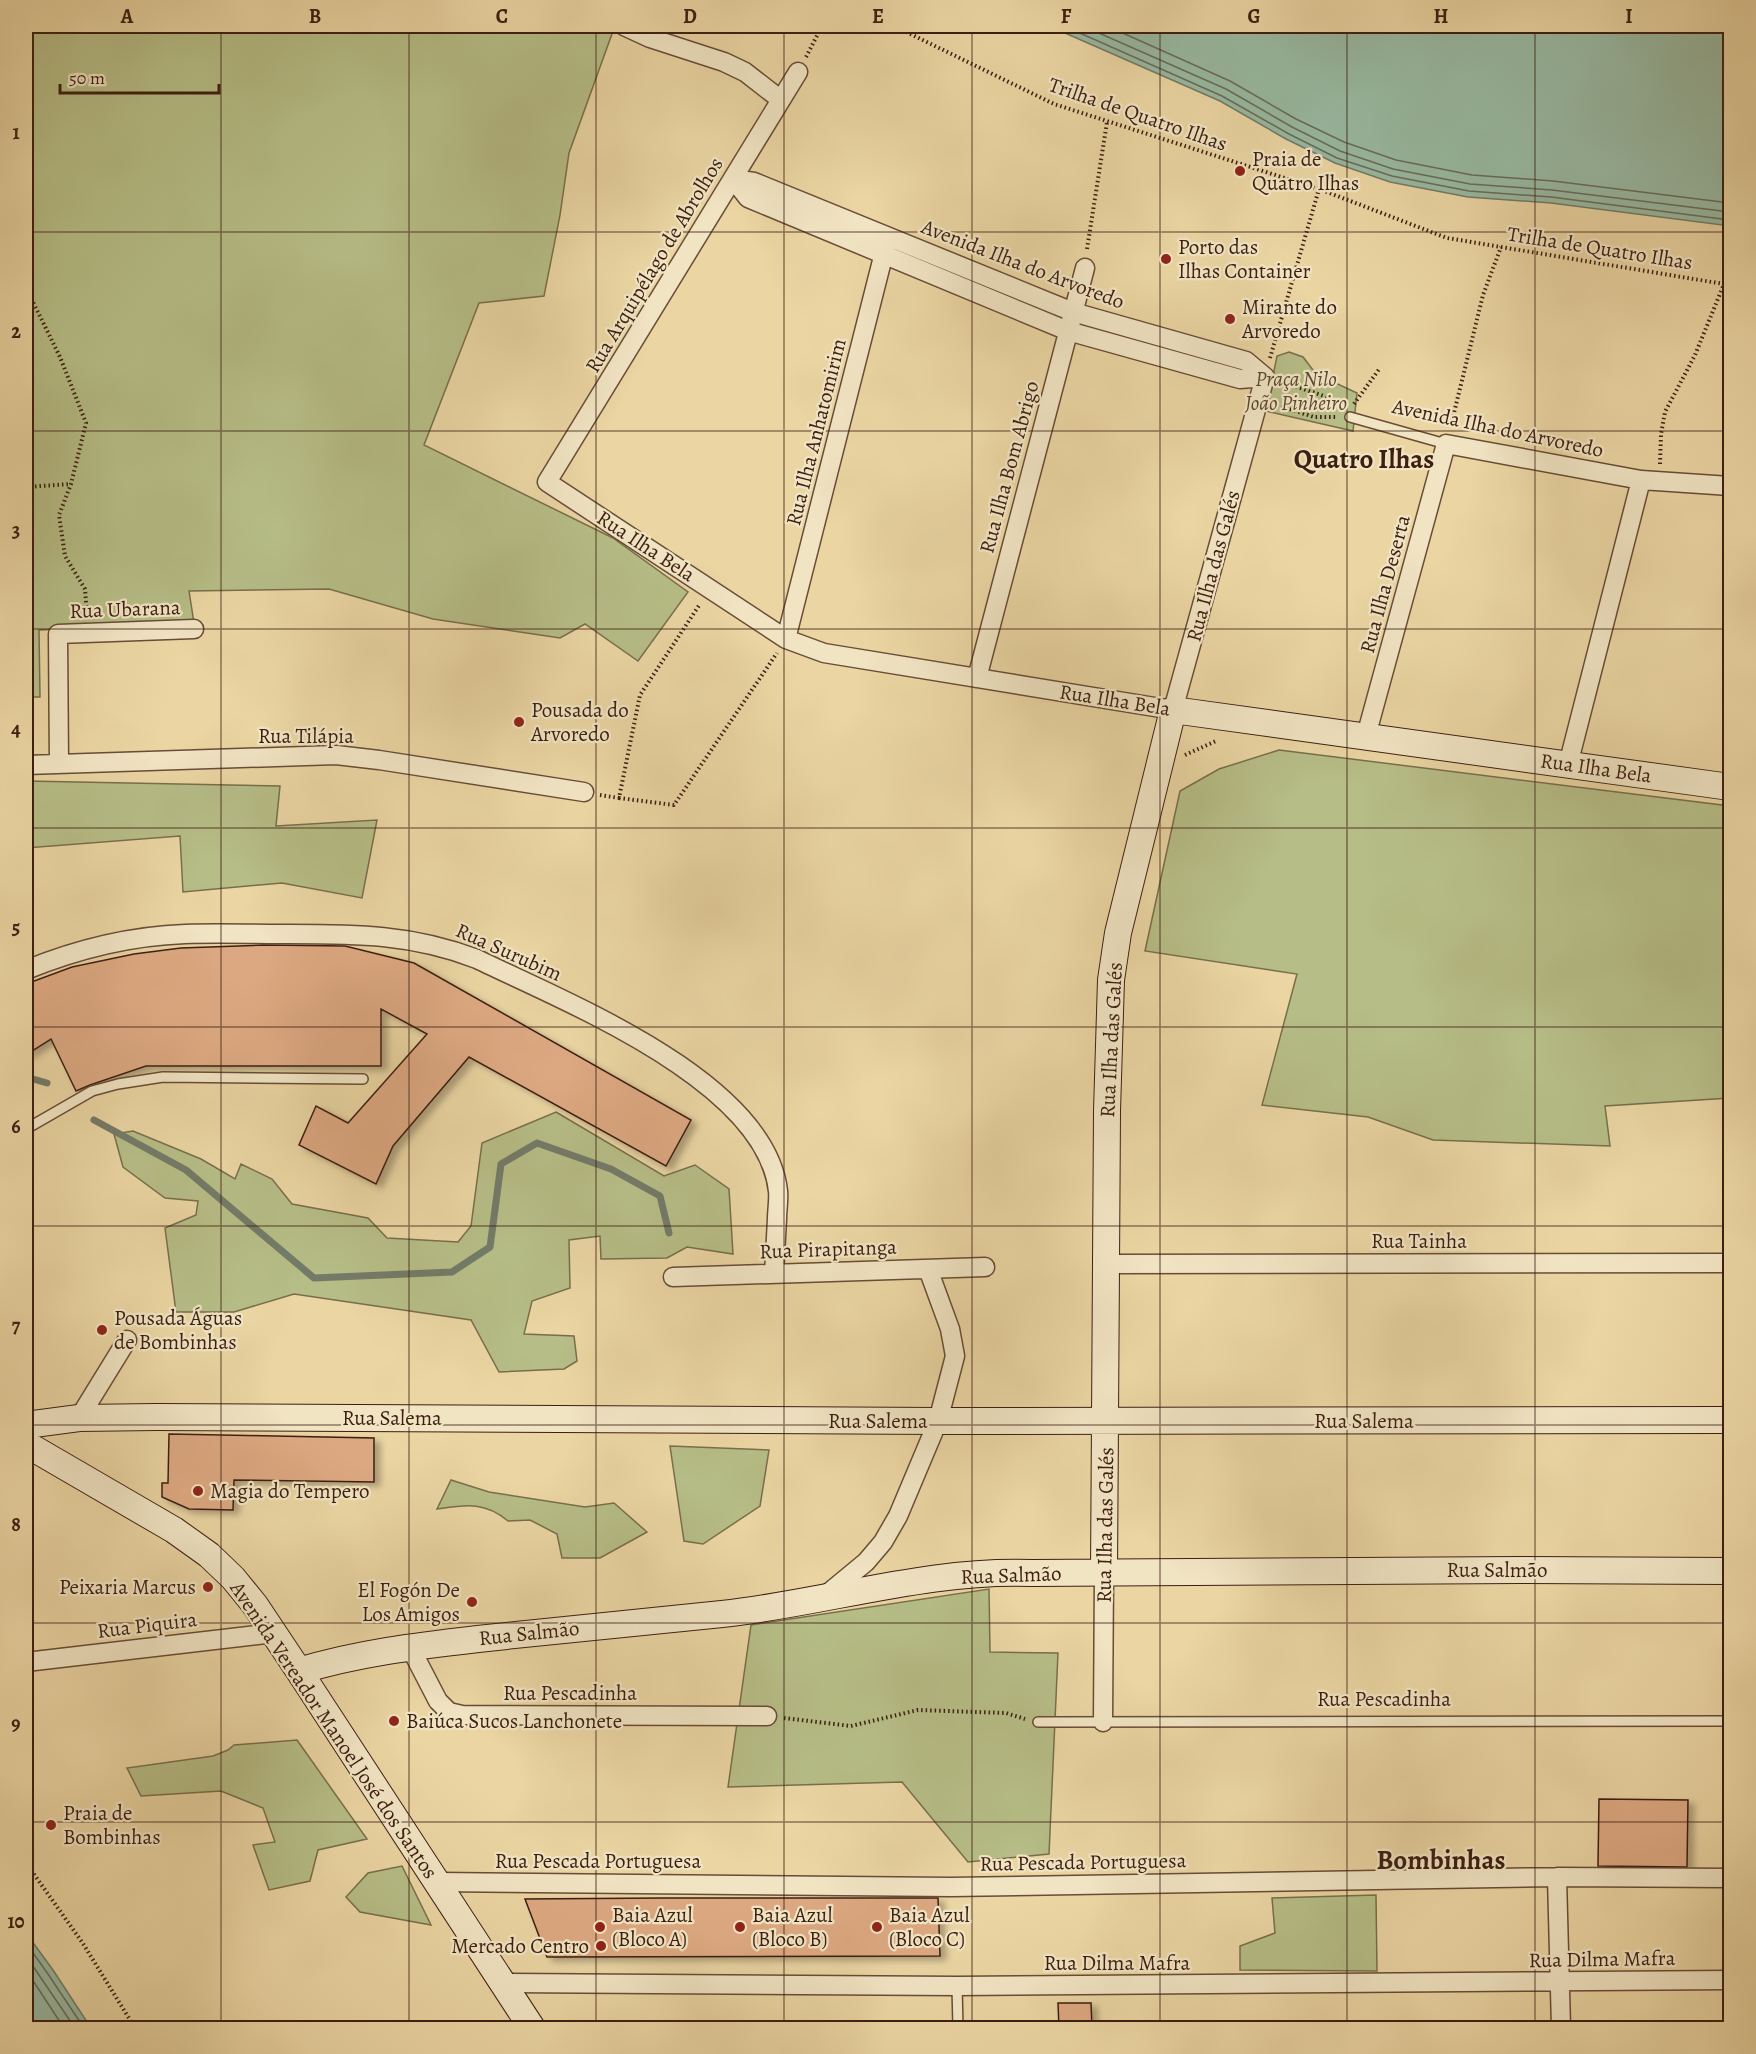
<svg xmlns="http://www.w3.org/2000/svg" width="1756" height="2054" font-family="Alegreya,serif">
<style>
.green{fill:#b6bd86;stroke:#796e4c;stroke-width:1.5}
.water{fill:#98b9a2;stroke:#737b68;stroke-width:1.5}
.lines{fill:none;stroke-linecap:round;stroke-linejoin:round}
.shore{stroke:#6a6c5a;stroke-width:1.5}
.stream{stroke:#737b68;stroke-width:7}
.building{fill:#dca881;stroke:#3c1f12;stroke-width:1.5;filter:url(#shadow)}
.lane-casing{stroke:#684c36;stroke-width:12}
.street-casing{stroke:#684c36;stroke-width:21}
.secondary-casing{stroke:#3c1f12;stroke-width:28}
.path{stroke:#3c1f12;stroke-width:4;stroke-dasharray:1.5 3;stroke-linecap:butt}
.lane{stroke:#f1e4c3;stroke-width:9}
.street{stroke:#f1e4c3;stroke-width:18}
.secondary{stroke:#f1e4c3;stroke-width:26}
.grid{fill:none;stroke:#3c1f12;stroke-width:1.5;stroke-opacity:0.55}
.poi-dot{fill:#8f2418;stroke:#f1e4c3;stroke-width:2}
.labels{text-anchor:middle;stroke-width:4.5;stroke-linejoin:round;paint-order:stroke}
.street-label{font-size:21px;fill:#3c1f12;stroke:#f1e4c3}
.poi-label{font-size:21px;fill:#3c1f12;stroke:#f1e4c3;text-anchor:start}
.park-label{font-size:21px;font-style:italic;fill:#5a462f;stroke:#f1e4c3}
.district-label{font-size:27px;font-weight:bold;fill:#3c1f12;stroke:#f1e4c3}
.neatline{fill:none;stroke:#3c1f12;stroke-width:2}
.grid-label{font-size:20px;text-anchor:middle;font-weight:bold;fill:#3c1f12}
</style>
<defs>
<filter id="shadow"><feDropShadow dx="6" dy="4" stdDeviation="3" flood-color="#0004"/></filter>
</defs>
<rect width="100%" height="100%" fill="#ead5a3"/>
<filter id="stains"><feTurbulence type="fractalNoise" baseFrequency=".00333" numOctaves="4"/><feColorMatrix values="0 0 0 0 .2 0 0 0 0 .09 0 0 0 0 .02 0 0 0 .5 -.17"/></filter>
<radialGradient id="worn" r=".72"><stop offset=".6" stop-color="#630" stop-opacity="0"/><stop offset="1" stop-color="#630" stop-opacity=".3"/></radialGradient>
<!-- green -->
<path class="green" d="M26 26H605L613 31 569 153 560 215 544 296 479 303 424 445 613 538 688 592 638 661 585 624 560 638 433 619 329 589 189 591 194 623 39 630 40 697H26Z
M1289 352 1303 357 1316 374 1357 393 1353 431 1266 411 1277 356Z
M1279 750 1730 806V1098L1605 1106 1610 1146 1433 1140 1368 1117 1262 1105 1297 974 1145 951 1180 791 1219 769Z
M26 781 280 786 276 826 377 820 362 898 282 883 183 892 180 836 26 848Z
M556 1112 664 1176 695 1165 729 1189 733 1254 687 1247 667 1258 601 1259 600 1236 569 1240 570 1288 532 1301 524 1334 574 1336 577 1361 564 1369 499 1372 471 1320 294 1294 234 1312H176L165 1228 196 1215 198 1201 165 1198 123 1167 114 1134 133 1131 201 1159 235 1179 241 1164 272 1179 292 1204 368 1218 387 1238 458 1242 471 1226 482 1143Z
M670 1446 769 1450 760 1506 703 1544 684 1541Z
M451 1480 489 1492 585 1507 614 1503 647 1532 600 1558H562L557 1534 530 1520 508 1521C485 1501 465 1505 437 1509Z
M989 1589 990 1652 1058 1653 1049 1854 968 1862 902 1782 728 1787 751 1625Z
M297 1740 367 1839 318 1850 310 1881 269 1890 253 1845 275 1842 263 1808 221 1791 141 1796 127 1768 213 1756 228 1750 234 1745Z
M402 1866 431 1925 360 1912 346 1897 368 1873Z
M1376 1895 1377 1971 1240 1970V1946L1275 1933 1272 1898Z"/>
<!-- water -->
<path class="water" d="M1049 26H1730V226L1551 203 1468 197 1390 182 1335 163 1286 139 1220 101Z
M26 1933 53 1970 91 2028H26Z"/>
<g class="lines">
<!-- shore -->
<path class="shore" d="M1064 26 1222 96 1289 134 1337 158 1392 176 1469 191 1551 197 1730 220
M1083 26 1226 89 1292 127 1340 151 1393 169 1470 184 1552 190 1730 212
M1107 26 1230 81 1296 119 1344 142 1396 160 1472 175 1553 181 1730 203
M26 1943 48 1974 84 2028
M26 1956 75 2028
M26 1970 64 2028"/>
<!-- stream -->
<path class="stream" d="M26 1077 47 1083
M94 1120 186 1170 314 1278 452 1272 490 1247 501 1164 537 1143 611 1169 660 1196 669 1233"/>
</g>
<!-- building -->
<path class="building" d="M264 945 345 946 414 963 691 1120 666 1166 469 1057 393 1146 376 1184 299 1145 316 1106 348 1123 427 1034 381 1009V1066H146L90 1085 76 1091 51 1039 26 1055V984L72 967 134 954 181 948Z
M169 1434 374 1438V1482L234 1480 233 1510 189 1509 162 1497V1483H168Z
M1599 1799 1688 1800 1687 1867 1598 1866Z
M664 1898H938L940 1956 547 1957 525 1899Z
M1058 2003H1091L1092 2028H1059Z"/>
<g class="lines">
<!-- lane casing -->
<g class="lane-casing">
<path id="lane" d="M1350 417 1446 444
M26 1129 92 1091 118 1084 163 1077 363 1079
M1038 1722 1730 1721
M957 1986 958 2028"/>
</g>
<!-- street casing -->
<g class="street-casing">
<path id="street" d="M624 26 650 38 724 62 745 72 781 100
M798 72 547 482 786 639 824 653 1173 710 1265 377
M733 179 748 198 1068 331 1240 379 1265 377
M733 179 754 182 1073 312 1246 361 1265 377
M786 639 886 245
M977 678 1085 268
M1366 736 1446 444 1641 480 1730 486
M59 764 58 634 194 629
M26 765 336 755 379 760 584 792
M1568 765 1641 480
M26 970C75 950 131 936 185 934 217 933 249 934 280 934 351 934 410 933 477 959 565 1002 766 1081 778 1191 779 1200 777 1210 777 1219 776 1237 775 1255 774 1274
M1107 1264 1730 1263
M673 1277 985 1267
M79 1418 127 1340
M826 1595 866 1562 883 1542 898 1516 938 1421 955 1356 950 1329 928 1269
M410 1647 438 1701 449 1712 462 1715 767 1716
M26 1662 274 1633
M1103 1722 1104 1572
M1557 1877 1561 2028
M437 1882 951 1887 1557 1877 1730 1878
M503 1983 957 1986 1730 1980"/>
</g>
<!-- secondary casing -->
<g class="secondary-casing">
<path id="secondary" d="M26 1425 79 1418 156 1417 938 1421 1730 1420
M26 1444 174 1530 209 1555 233 1578 255 1605 299 1671 532 2028
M1104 1572 1107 1111 1111 980 1118 933 1173 710 1730 787
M299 1671C358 1653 417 1646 478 1639 559 1630 640 1623 722 1614 825 1603 927 1569 1032 1573L1520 1570 1730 1571"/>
</g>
<!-- path -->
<path class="path" d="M894 26 1054 104 1319 189 1447 238 1730 285
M806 57 822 26
M26 245 31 298 60 357 86 423 71 484 59 515 65 556 85 589 87 615
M1087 249 1107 122
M1270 358 1319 189
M1283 382 1344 403
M1354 404 1380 368
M1277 405 1314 417H1336
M1451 425 1483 295 1501 247
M1660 464 1661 434 1665 412 1695 355 1724 284
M26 487 71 484
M1185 755 1216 741
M600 795 619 798 640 695 700 604
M619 798 674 805 777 653
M784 1718 851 1726 918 1710 1006 1713 1025 1719
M26 1863 82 1942 135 2028"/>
<!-- lane -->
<use href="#lane" class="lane"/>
<!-- street -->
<use href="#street" class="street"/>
<!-- secondary -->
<use href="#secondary" class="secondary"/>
</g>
<!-- grid -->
<path class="grid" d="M221 26V2028M409 26V2028M596 26V2028M784 26V2028M972 26V2028M1160 26V2028M1347 26V2028M1535 26V2028M26 232H1730M26 431H1730M26 629H1730M26 828H1730M26 1027H1730M26 1226H1730M26 1425H1730M26 1623H1730M26 1822H1730"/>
<!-- markers -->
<g class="poi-dot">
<circle cx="1240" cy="171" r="6"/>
<circle cx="1166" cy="259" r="6"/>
<circle cx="1230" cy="319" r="6"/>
<circle cx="519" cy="722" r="6"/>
<circle cx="102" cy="1330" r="6"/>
<circle cx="198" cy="1491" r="6"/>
<circle cx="208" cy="1587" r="6"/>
<circle cx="472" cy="1602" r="6"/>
<circle cx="394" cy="1721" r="6"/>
<circle cx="51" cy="1825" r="6"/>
<circle cx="600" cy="1927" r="6"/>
<circle cx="740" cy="1927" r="6"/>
<circle cx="877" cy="1927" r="6"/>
<circle cx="601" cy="1946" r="6"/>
</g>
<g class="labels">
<!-- street labels -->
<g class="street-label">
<text transform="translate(1138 114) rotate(19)" y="7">Trilha de Quatro Ilhas</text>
<text transform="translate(1600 248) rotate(9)" y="7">Trilha de Quatro Ilhas</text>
<text transform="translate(1023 264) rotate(21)" y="7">Avenida Ilha do Arvoredo</text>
<text transform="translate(654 265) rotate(-59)" y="7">Rua Arquipélago de Abrolhos</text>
<text transform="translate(1498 428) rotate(12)" y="7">Avenida Ilha do Arvoredo</text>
<text transform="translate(816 432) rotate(-76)" y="7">Rua Ilha Anhatomirim</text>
<text transform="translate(1009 467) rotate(-75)" y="7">Rua Ilha Bom Abrigo</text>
<text transform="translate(646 546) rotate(33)" y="7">Rua Ilha Bela</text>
<text transform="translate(1213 566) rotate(-75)" y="7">Rua Ilha das Galés</text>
<text transform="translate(1385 584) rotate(-75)" y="7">Rua Ilha Deserta</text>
<text transform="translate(125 609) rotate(-2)" y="7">Rua Ubarana</text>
<text transform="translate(1115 700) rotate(9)" y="7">Rua Ilha Bela</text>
<text x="306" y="743">Rua Tilápia</text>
<text transform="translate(1596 768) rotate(8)" y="7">Rua Ilha Bela</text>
<text transform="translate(509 952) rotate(24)" y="7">Rua Surubim</text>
<text transform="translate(1111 1040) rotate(-87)" y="7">Rua Ilha das Galés</text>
<text x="1419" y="1248">Rua Tainha</text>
<text transform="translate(828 1249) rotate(-2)" y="7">Rua Pirapitanga</text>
<text x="392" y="1425">Rua Salema</text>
<text x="878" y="1428">Rua Salema</text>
<text x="1364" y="1428">Rua Salema</text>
<text transform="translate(1105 1525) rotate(-89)" y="7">Rua Ilha das Galés</text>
<text x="1497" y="1577">Rua Salmão</text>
<text transform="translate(1011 1575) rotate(-2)" y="7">Rua Salmão</text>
<text transform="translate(147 1625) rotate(-7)" y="7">Rua Piquira</text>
<text transform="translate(529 1633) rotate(-6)" y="7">Rua Salmão</text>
<text x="570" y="1700">Rua Pescadinha</text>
<text x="1384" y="1706">Rua Pescadinha</text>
<text transform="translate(334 1730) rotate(56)" y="7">Avenida Vereador Manoel José dos Santos</text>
<text x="598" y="1868">Rua Pescada Portuguesa</text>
<text transform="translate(1083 1862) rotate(-1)" y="7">Rua Pescada Portuguesa</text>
<text transform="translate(1602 1959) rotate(-1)" y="7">Rua Dilma Mafra</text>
<text x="1117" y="1970">Rua Dilma Mafra</text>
</g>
<!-- poi labels -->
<g class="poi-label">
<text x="1252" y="166">Praia de<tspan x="1252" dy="24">Quatro Ilhas</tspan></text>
<text x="1178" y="254">Porto das<tspan x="1178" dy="24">Ilhas Container</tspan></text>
<text x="1242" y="314">Mirante do<tspan x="1242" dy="24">Arvoredo</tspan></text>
<text x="531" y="717">Pousada do<tspan x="531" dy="24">Arvoredo</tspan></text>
<text x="114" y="1325">Pousada Águas<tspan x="114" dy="24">de Bombinhas</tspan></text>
<text x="210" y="1498">Magia do Tempero</text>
<text x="196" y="1594" text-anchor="end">Peixaria Marcus</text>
<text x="460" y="1597" text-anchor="end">El Fogón De<tspan x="460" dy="24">Los Amigos</tspan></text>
<text x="406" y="1728">Baiúca Sucos Lanchonete</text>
<text x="63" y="1820">Praia de<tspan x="63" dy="24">Bombinhas</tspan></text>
<text x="612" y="1922">Baia Azul<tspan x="612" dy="24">(Bloco A)</tspan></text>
<text x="752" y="1922">Baia Azul<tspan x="752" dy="24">(Bloco B)</tspan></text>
<text x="889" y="1922">Baia Azul<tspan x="889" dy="24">(Bloco C)</tspan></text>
<text x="589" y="1953" text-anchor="end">Mercado Centro</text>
</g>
<!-- park labels -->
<g class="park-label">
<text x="1296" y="386">Praça Nilo<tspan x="1296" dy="24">João Pinheiro</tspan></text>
</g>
<!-- district labels -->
<g class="district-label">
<text x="1364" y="468">Quatro Ilhas</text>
<text x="1441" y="1869">Bombinhas</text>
</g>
</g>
<!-- margin -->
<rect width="1756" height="2054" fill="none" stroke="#ead5a3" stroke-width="66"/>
<!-- scale -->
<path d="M60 84v9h159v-9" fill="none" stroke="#3c1f12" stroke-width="3"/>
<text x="69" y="84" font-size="18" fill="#3c1f12" stroke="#f1e4c3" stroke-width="4.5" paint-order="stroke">50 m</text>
<rect x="33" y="33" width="1690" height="1988" class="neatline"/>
<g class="grid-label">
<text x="127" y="23">A</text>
<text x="315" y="23">B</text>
<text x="502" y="23">C</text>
<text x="690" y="23">D</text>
<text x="878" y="23">E</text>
<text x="1066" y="23">F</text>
<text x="1254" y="23">G</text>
<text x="1441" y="23">H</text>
<text x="1629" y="23">I</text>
<text x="16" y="139">1</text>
<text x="16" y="338">2</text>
<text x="16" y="537">3</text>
<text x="16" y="736">4</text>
<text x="16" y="934">5</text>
<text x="16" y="1133">6</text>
<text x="16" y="1332">7</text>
<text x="16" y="1531">8</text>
<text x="16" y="1730">9</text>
<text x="16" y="1928">10</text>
</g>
<rect width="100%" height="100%" filter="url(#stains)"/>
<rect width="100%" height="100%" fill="url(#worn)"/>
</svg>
